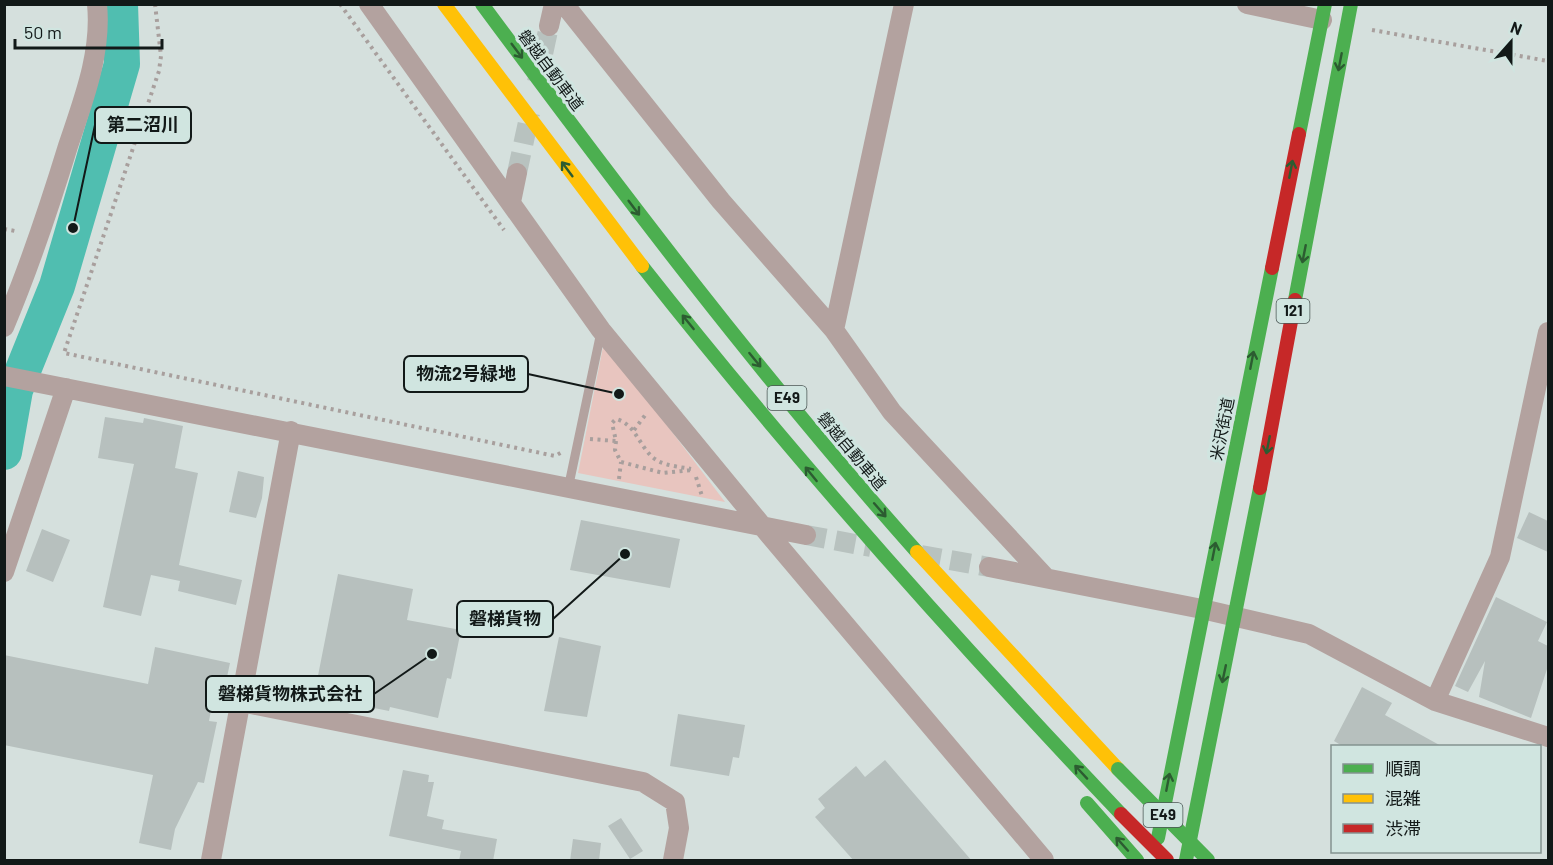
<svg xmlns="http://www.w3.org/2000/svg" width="1553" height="865" font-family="Barlow,'Noto Sans JP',sans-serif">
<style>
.green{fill:#e8c5bf}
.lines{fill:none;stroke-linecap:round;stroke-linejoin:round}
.river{stroke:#50beb0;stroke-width:36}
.building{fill:#b7c0be}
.street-tunnel{stroke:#b8c2bf;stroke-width:20;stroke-dasharray:20 10;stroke-linecap:butt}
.path{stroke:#a89f9d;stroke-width:4;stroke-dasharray:3 4.5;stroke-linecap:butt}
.lane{stroke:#b3a29f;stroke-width:9}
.street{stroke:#b3a29f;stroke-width:20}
.fast{stroke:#4caf50;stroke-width:14}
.slow{stroke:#ffc107;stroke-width:14}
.jam{stroke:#c62828;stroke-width:14}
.fast-bridge{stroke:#4caf50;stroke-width:14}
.jam-bridge{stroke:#c62828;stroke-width:14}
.oneway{stroke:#2c5c31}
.labels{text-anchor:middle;stroke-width:6;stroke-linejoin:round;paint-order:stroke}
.shield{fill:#d0e5e0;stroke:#4b5654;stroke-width:1.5}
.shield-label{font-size:15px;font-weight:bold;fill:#121918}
.street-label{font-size:16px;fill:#121918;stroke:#d0e5e0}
.leader{fill:none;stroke:#121918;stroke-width:2}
.callout-dot{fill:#121918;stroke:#d0e5e0;stroke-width:2}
.callout{fill:#d0e5e0;stroke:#121918;stroke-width:2}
.callout-label{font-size:18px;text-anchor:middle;font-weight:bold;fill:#121918}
</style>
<rect width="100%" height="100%" fill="#d5e0dd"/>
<!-- green -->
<path class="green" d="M604 342 725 502 578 473Z"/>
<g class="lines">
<!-- river -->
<path class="river" d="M4 452 15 390 57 286 122 64 120 4"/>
</g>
<!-- building -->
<path class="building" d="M105 417 143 423 144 418 183 426 175 468 198 473 179 565 242 580 236 605 178 591 180 581 151 575 141 616 103 607 134 464 98 458Z
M238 471 264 477 262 498 256 518 229 512Z
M1529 512 1548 521V552L1517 538Z
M581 520 680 539 670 588 570 570Z
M42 529 70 540 53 582 26 571Z
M338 574 413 589 407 620 461 630 451 679 447 678 438 718 390 707 389 711 314 696Z
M1496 597 1547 622 1538 641 1548 646V666L1531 718 1479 697 1485 661 1468 692 1455 686Z
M559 637 601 646 587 717 544 711Z
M155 647 230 663 224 691 215 689 209 721 217 722 204 783 198 782 175 829 171 850 139 843 153 775 4 745V655L148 684Z
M1362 687 1392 703 1385 715 1443 747H1344L1334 741Z
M678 714 745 725 739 758 733 757 729 776 670 766Z
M885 760 972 861H854L815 817 825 808 818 799 856 766 865 777Z
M403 770 429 775 428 782H434L427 816 444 820 442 829 497 839 493 861H459L461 851 389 836Z
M621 818 643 851 630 859 608 826Z
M573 839 601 843 599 861H570Z"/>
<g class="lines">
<!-- street-tunnel -->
<path class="street-tunnel" d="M537 82 549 26
M517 173 530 113
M806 535 871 547
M921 555 989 567"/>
<!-- path -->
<path class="path" d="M155 4 161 56 159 71 64 353 555 456 562 452
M340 4 504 230
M1372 30 1548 61
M4 229 15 231
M634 430 646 414
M590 439 616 441 612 423 616 419C638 425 639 450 658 461 667 466 681 467 691 469
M616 441 615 450 621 462 663 473 692 470
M696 477 702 496
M619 479 621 462"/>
<!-- lane -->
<path class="lane" d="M568 489 601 332"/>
<!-- street -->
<path class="street" d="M369 4 601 330 772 538 1044 860
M564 4 721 201 834 330 892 412 1046 578
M1247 4 1322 20
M549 26 554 4
M511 202 517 173
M4 327C29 268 49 208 68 146 83 101 102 53 97 4
M834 330 904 4
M4 376 806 535
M989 567 1202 609 1309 634 1435 701 1548 737
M4 572 66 388
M1435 701 1500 557 1548 332
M241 702 643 782 675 802 679 828 673 860
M211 860 291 431"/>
<!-- fast -->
<path class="fast" d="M482 4C621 192 762 378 917 552
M1299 134 1325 4
M642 266C794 459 952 636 1121 814
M1295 300 1351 4
M1087 803 1137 860
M1158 838 1272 268
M1186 860 1260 488"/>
<!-- slow -->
<path class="slow" d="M444 4 642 266
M917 552 1118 769"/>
<!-- jam -->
<path class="jam" d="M1272 268 1299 134
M1260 488 1295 300"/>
<!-- fast-bridge -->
<path class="fast-bridge" d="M1118 769 1208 860"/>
<!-- jam-bridge -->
<path class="jam-bridge" d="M1121 814 1167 860"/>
</g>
<!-- one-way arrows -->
<defs><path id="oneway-shaft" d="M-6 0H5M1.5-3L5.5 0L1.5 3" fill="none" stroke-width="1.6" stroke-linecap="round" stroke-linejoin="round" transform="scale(1.5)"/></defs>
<g class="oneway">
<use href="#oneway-shaft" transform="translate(517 51) rotate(53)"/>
<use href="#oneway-shaft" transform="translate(1340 62) rotate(101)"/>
<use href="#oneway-shaft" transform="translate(567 169) rotate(-127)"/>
<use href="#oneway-shaft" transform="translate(1291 169) rotate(-79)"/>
<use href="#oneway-shaft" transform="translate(634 208) rotate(53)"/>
<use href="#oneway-shaft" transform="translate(1304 254) rotate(101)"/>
<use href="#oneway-shaft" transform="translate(688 322) rotate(-129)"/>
<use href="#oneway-shaft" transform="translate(755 360) rotate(51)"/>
<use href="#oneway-shaft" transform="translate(1252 360) rotate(-79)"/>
<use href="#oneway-shaft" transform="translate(1268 445) rotate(101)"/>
<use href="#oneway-shaft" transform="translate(811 474) rotate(-129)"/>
<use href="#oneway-shaft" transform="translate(880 510) rotate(49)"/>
<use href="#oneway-shaft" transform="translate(1214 551) rotate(-79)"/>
<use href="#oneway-shaft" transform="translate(1224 674) rotate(102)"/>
<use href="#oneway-shaft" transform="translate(1081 772) rotate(-133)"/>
<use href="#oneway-shaft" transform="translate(1168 782) rotate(-79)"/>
<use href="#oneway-shaft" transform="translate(1122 844) rotate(-132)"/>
</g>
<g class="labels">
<!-- shield labels -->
<g class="shield">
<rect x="1276.5" y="299" width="33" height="24" rx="4.5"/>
<rect x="767.5" y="386" width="39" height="24" rx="4.5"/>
<rect x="1143.5" y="803" width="39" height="24" rx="4.5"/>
</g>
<g class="shield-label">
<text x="1293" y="316">121</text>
<text x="787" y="403">E49</text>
<text x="1163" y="820">E49</text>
</g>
<!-- street labels -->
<g class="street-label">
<text transform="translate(551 70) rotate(53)" y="6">磐越自動車道</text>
<text transform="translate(1222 429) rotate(-79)" y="6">米沢街道</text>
<text transform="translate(852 451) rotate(50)" y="6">磐越自動車道</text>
</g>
</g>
<!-- callouts -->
<path class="leader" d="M73 228L95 125M619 394L528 374M625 554L553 619M432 654L374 694"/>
<g class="callout-dot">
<circle cx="73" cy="228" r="6"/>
<circle cx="619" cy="394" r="6"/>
<circle cx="625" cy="554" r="6"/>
<circle cx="432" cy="654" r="6"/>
</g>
<g class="callout">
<rect x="95" y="107" width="96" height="36" rx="6"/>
<rect x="404" y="356" width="124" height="36" rx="6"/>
<rect x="457" y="601" width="96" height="36" rx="6"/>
<rect x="206" y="676" width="168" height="36" rx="6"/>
</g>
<g class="callout-label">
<text x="143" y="131">第二沼川</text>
<text x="466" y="380">物流2号緑地</text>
<text x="505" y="625">磐梯貨物</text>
<text x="290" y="700">磐梯貨物株式会社</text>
</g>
<!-- border -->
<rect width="1553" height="865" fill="none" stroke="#121918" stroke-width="12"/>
<!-- legend -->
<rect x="1331" y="745" width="210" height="108" fill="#d0e5e0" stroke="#849390" stroke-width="1.5"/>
<rect x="1343" y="764" width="30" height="9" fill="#4caf50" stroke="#849390" stroke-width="1.5"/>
<text x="1385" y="775" font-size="18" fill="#121918">順調</text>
<rect x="1343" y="794" width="30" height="9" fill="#ffc107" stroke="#849390" stroke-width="1.5"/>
<text x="1385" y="805" font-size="18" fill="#121918">混雑</text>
<rect x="1343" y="824" width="30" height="9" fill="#c62828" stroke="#849390" stroke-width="1.5"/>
<text x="1385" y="835" font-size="18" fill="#121918">渋滞</text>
<!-- north arrow -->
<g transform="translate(1511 42) rotate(21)" stroke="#d0e5e0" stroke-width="4.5" paint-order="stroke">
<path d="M0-4.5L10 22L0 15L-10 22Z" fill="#121918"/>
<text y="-9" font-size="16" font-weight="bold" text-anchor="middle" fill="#121918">N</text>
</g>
<!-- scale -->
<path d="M15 39v9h147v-9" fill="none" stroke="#121918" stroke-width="3"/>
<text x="24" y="39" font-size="18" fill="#121918" stroke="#d0e5e0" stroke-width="4.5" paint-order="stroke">50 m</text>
</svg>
